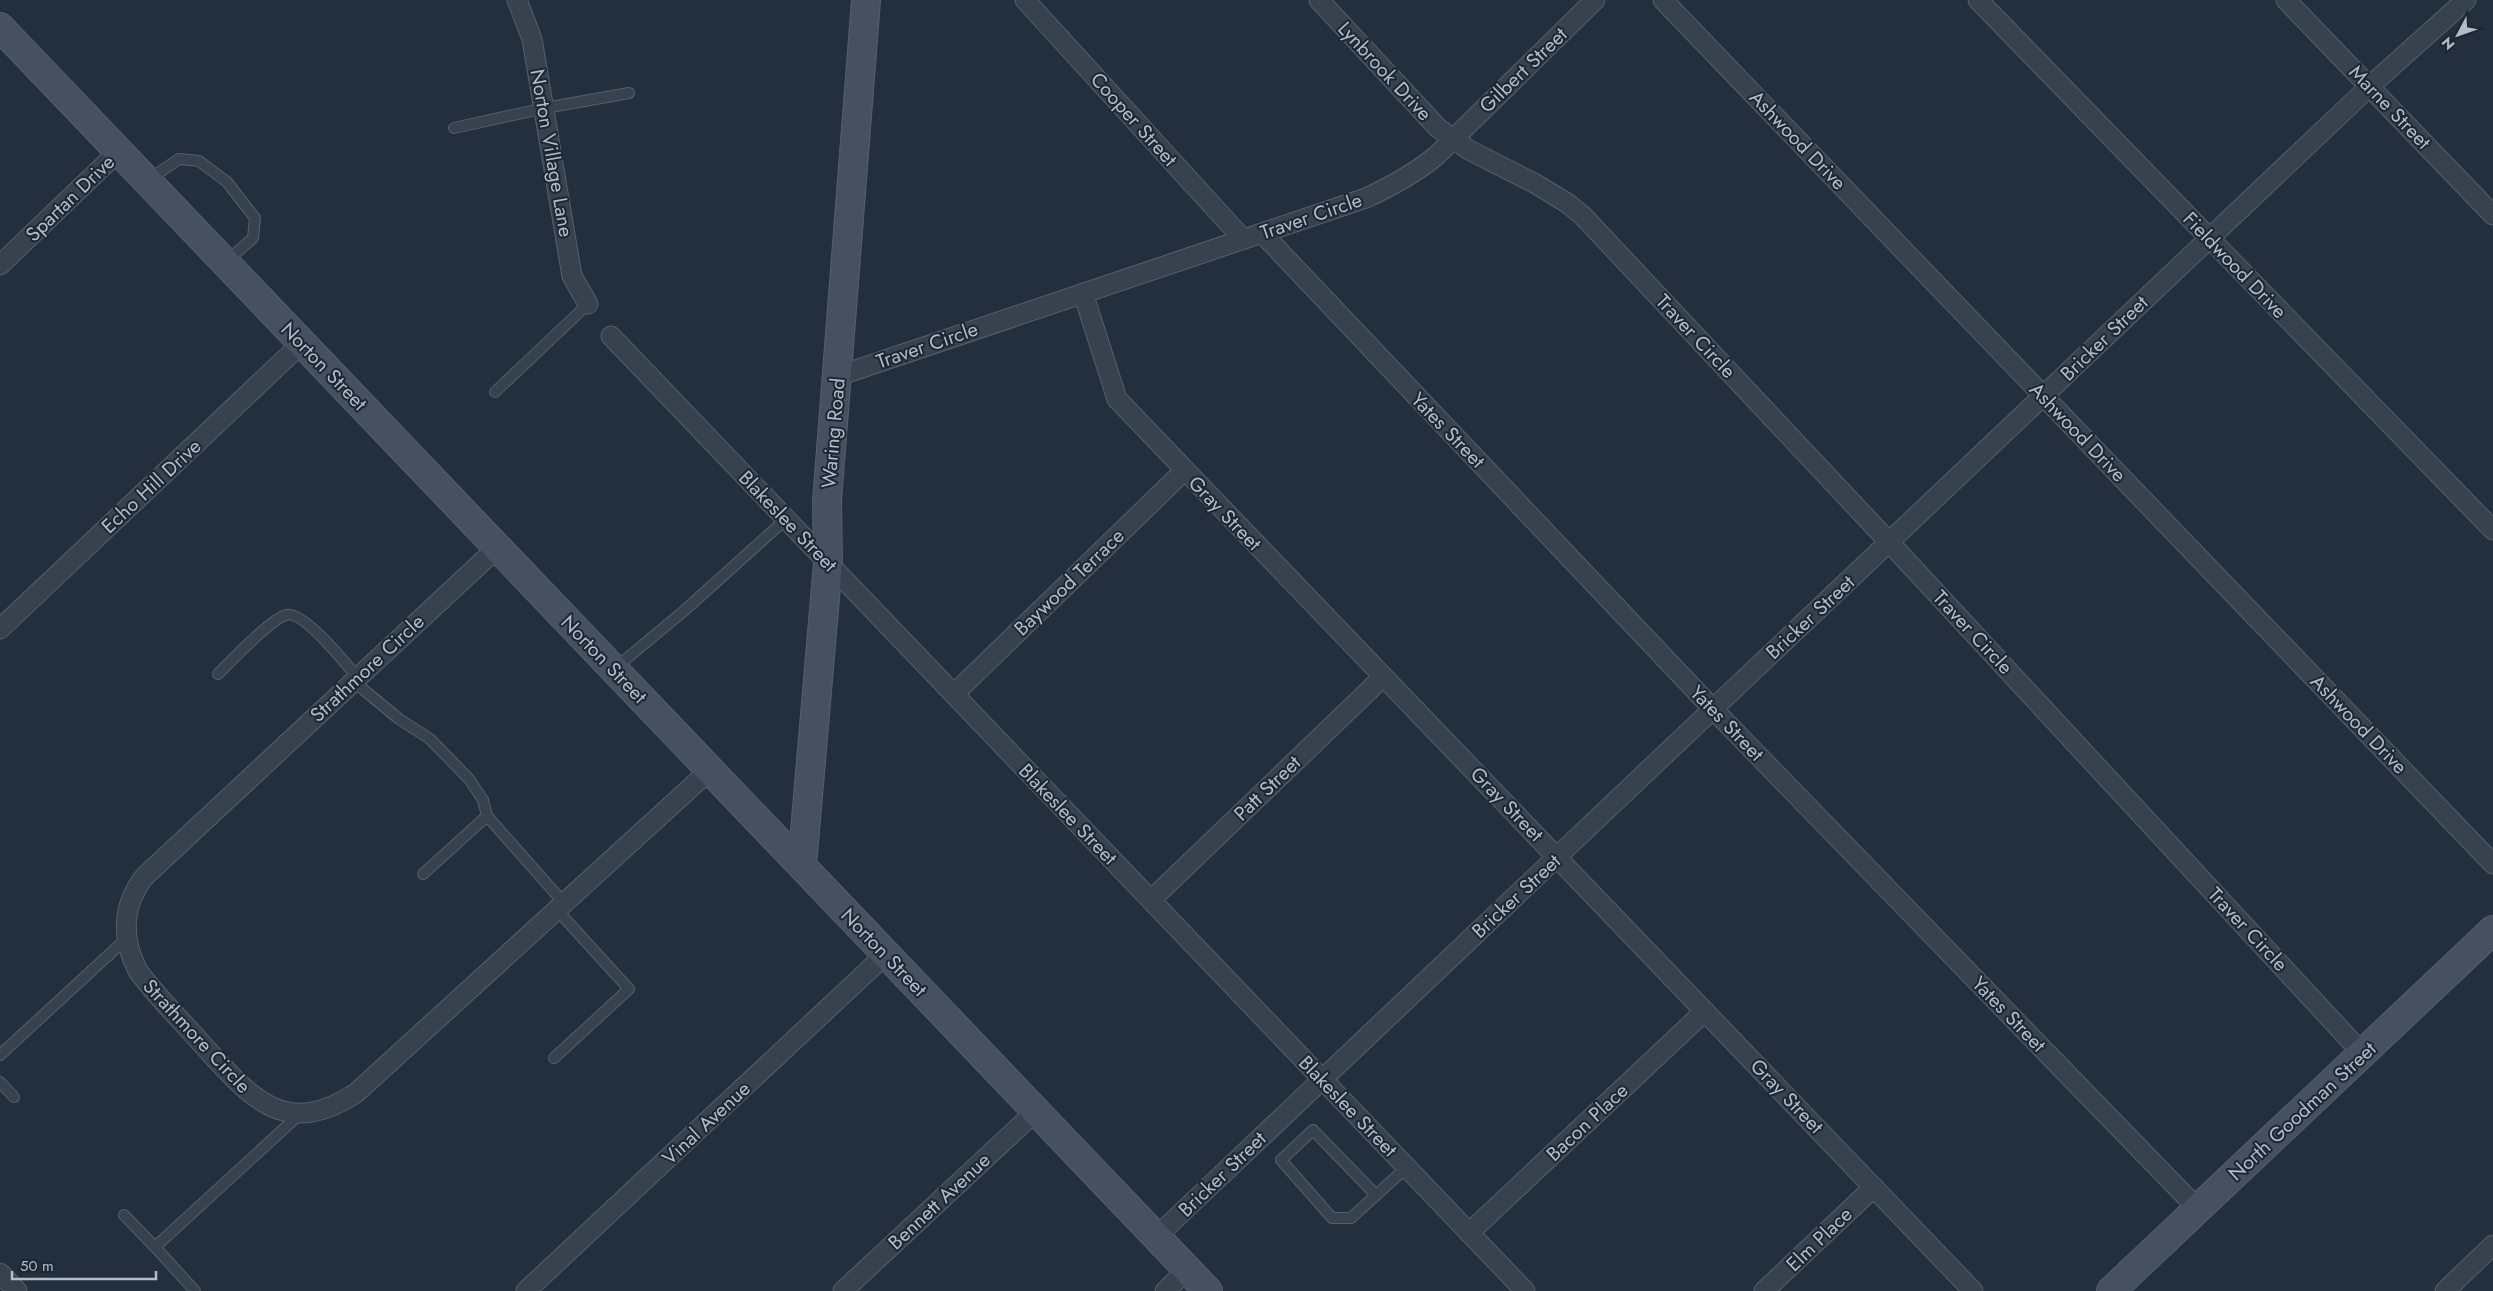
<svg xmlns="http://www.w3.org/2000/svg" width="2493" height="1291" font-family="Jost,sans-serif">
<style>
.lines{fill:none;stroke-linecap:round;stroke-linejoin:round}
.lane-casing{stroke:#565f6c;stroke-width:12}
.street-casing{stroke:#565f6c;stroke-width:21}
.secondary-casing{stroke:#565f6c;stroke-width:30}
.lane{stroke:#38414e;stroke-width:10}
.street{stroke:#38414e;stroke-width:19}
.secondary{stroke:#465061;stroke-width:28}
.labels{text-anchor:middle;stroke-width:4;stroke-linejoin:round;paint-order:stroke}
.street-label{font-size:20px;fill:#b4bcc9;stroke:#1d2633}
</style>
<rect width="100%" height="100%" fill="#242f3e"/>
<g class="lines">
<!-- lane casing -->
<g class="lane-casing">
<path id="lane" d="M454 128 545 108 629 93
M148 180 179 159 199 161 227 182 255 218 253 238 226 262
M495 392 588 304
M614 669 685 610 786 519
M218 674C231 661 271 619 286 615 303 610 346 664 357 677
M353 681 399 719 430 739 469 779 483 800 487 816
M423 874 487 816 564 903
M0 1055 126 939
M554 1058 629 989 557 910
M0 1082 14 1097
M1376 1195 1313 1130 1281 1160 1332 1218H1351L1407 1167
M124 1215 155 1247
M195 1291 155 1247 300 1114"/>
</g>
<!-- street casing -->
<g class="street-casing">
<path id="street" d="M517 0 532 39 572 276 588 304
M1025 0 1243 239
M1319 0 1438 128 1469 150 1534 183 1567 203 1582 215 1889 542 2363 1054
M1663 0 2493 864
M1978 0 2493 530
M2286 0 2493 215
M1262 233 1713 709 2198 1209
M0 265 119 151
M1083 293 1117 399 1973 1291
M611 336 1525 1291
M838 376 1366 198C1392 186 1414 174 1436 156L1595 0
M497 548 145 876C122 905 121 938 138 971 157 997 180 1019 201 1043 249 1095 283 1141 356 1093L710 770
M0 629 302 343
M954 694 1184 471
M1151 900 1383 677
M1469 1233 1705 1011
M1156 1237 2370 86 2466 0
M0 1273 17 1291
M526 1291 886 954
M843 1291 1036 1111
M1165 1291 1187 1270
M1764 1291 1874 1187
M2445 1291 2493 1245"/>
</g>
<!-- secondary casing -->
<g class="secondary-casing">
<path id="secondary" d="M0 27 1208 1291
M802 866 828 563 827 501 866 0
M2111 1291 2493 930"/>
</g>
<!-- lane -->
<use href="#lane" class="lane"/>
<!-- street -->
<use href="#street" class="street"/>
<!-- secondary -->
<use href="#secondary" class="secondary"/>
</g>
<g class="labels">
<!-- street labels -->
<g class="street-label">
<text transform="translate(1523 70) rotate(-44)" y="7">Gilbert Street</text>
<text transform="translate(1385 71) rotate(47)" y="7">Lynbrook Drive</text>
<text transform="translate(2390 107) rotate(46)" y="7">Marne Street</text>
<text transform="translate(1134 119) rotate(48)" y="7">Cooper Street</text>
<text transform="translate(1798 140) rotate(46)" y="7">Ashwood Drive</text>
<text transform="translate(552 153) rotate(80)" y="7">Norton Village Lane</text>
<text transform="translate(70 198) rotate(-44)" y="7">Spartan Drive</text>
<text transform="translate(1311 216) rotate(-19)" y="7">Traver Circle</text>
<text transform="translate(2235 265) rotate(46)" y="7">Fieldwood Drive</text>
<text transform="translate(1696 336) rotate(47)" y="7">Traver Circle</text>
<text transform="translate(2104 338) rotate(-44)" y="7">Bricker Street</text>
<text transform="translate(927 345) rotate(-19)" y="7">Traver Circle</text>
<text transform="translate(324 366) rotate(46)" y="7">Norton Street</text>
<text transform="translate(1448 430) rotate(46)" y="7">Yates Street</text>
<text transform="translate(2078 432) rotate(46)" y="7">Ashwood Drive</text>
<text transform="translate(833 433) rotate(-85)" y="7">Waring Road</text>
<text transform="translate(151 486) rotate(-43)" y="7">Echo Hill Drive</text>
<text transform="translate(1225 513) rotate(46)" y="7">Gray Street</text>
<text transform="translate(788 521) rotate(46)" y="7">Blakeslee Street</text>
<text transform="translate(1069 582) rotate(-44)" y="7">Baywood Terrace</text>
<text transform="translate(1810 617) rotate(-43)" y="7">Bricker Street</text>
<text transform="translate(1973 632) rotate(47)" y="7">Traver Circle</text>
<text transform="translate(604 659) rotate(46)" y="7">Norton Street</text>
<text transform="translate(367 668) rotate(-43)" y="7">Strathmore Circle</text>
<text transform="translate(1727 723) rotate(46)" y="7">Yates Street</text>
<text transform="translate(2359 724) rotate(46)" y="7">Ashwood Drive</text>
<text transform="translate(1267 788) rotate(-44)" y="7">Patt Street</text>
<text transform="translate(1507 804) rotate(46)" y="7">Gray Street</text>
<text transform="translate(1068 814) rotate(46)" y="7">Blakeslee Street</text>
<text transform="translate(1516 896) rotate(-43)" y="7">Bricker Street</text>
<text transform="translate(2248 929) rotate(47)" y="7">Traver Circle</text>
<text transform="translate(884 952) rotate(46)" y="7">Norton Street</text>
<text transform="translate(2009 1014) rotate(46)" y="7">Yates Street</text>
<text transform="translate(197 1036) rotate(47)" y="7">Strathmore Circle</text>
<text transform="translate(1787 1096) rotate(46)" y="7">Gray Street</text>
<text transform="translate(1348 1106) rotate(46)" y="7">Blakeslee Street</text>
<text transform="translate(2302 1111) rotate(-43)" y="7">North Goodman Street</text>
<text transform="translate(1587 1122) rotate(-43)" y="7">Bacon Place</text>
<text transform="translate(706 1123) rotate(-43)" y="7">Vinal Avenue</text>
<text transform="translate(1222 1174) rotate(-44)" y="7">Bricker Street</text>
<text transform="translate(939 1201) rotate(-43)" y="7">Bennett Avenue</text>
<text transform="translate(1819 1239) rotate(-44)" y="7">Elm Place</text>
</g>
</g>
<!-- north arrow -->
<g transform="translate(2458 35) rotate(229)" stroke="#1d2633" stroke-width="4" paint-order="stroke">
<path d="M0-4L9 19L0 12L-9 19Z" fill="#b4bcc9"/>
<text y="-8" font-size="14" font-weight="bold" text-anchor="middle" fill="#b4bcc9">N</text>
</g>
<!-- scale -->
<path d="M12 1271v8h144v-8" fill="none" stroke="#b4bcc9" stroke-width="2.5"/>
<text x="20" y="1271" font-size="15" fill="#b4bcc9" stroke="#1d2633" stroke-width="4" paint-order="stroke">50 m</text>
</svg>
